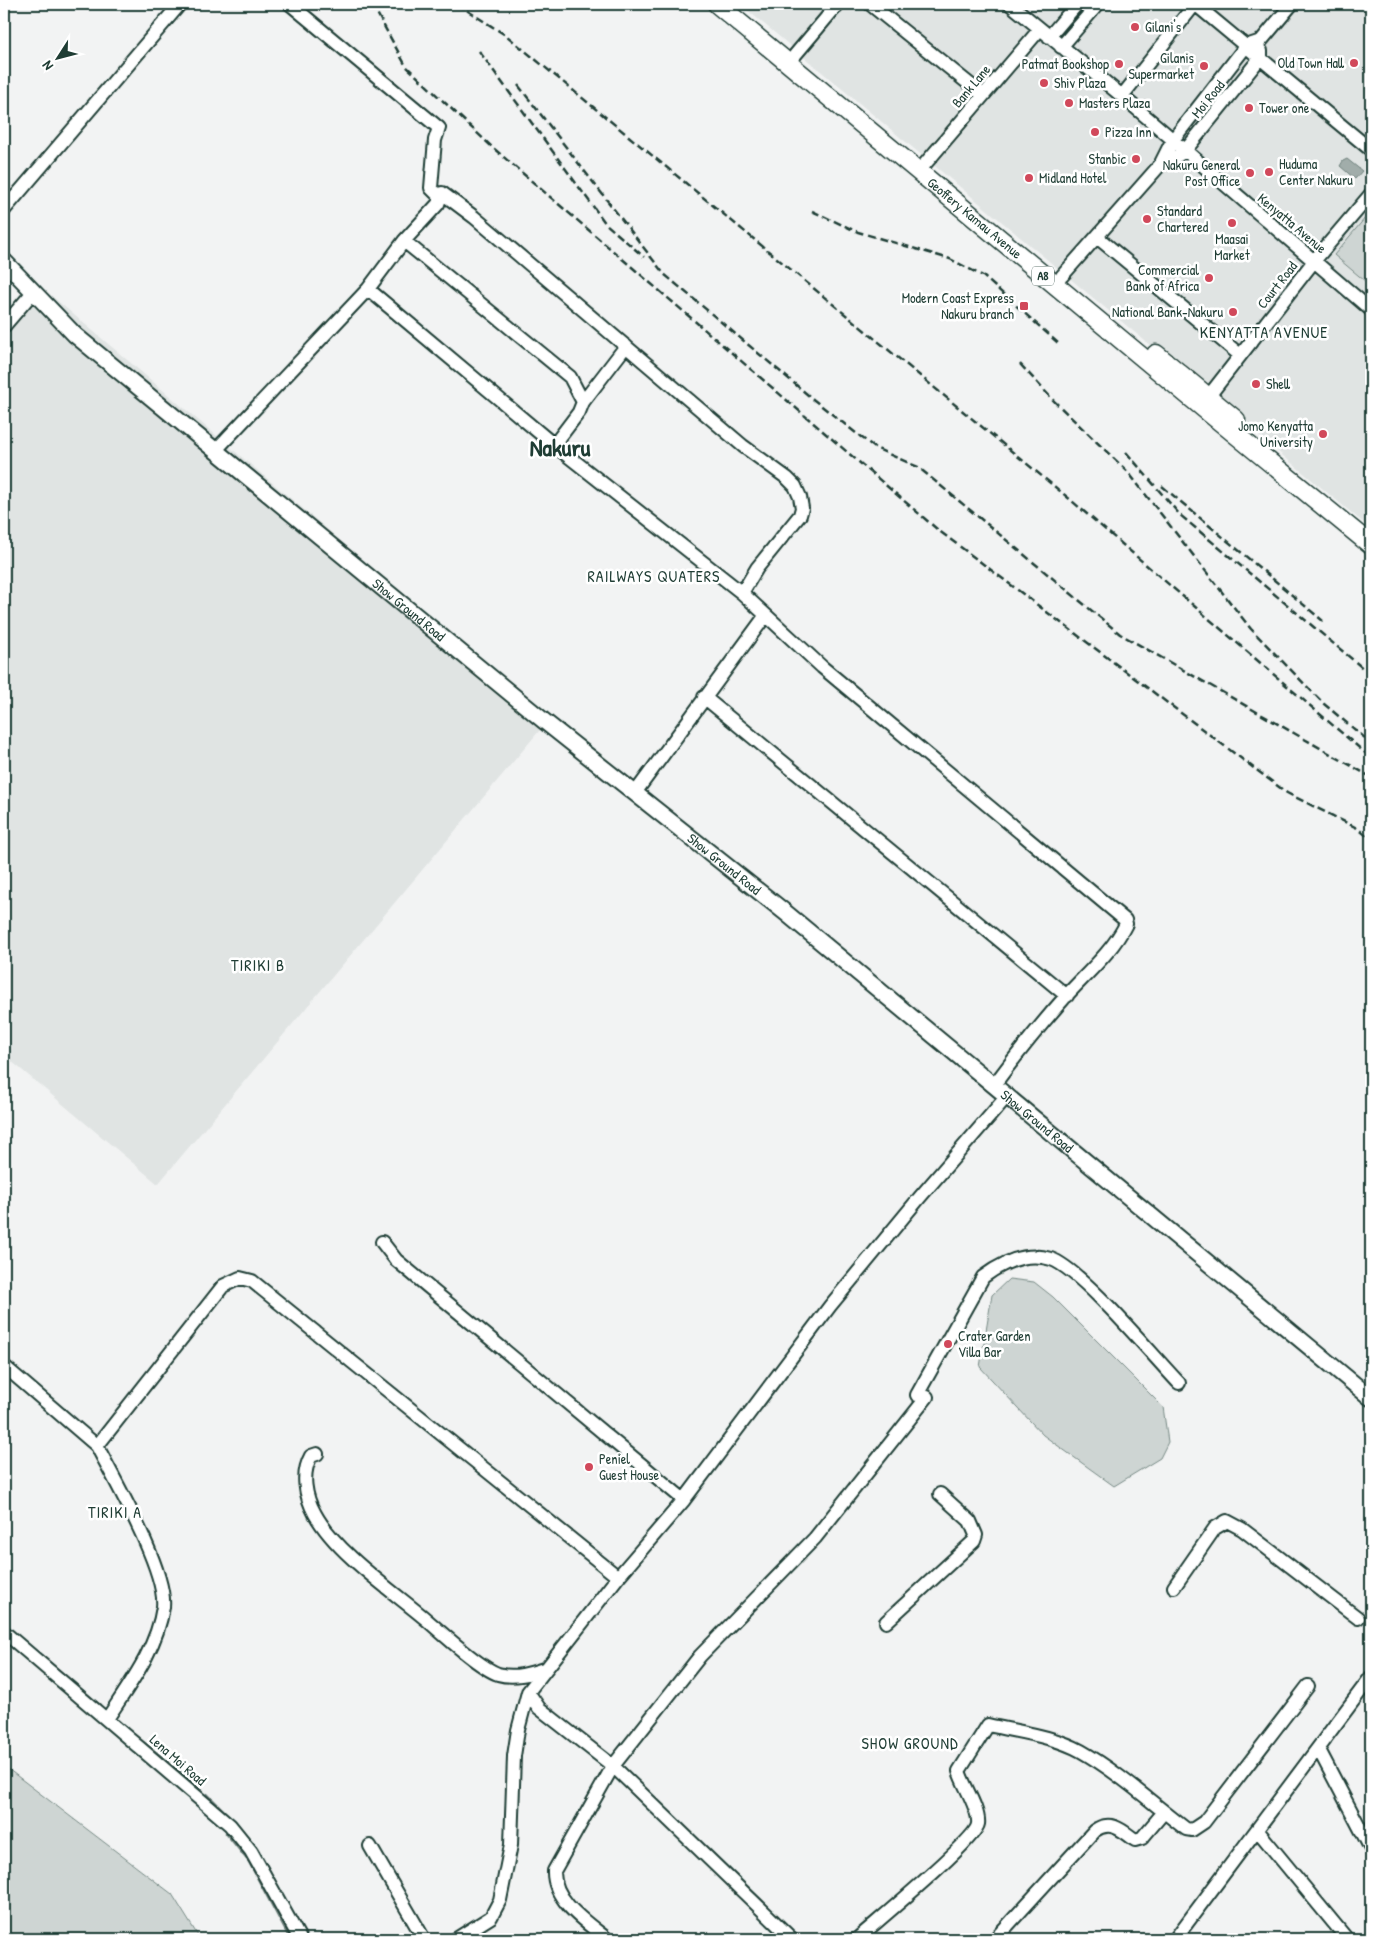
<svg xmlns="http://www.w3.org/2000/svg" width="1375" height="1943" font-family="'Patrick Hand',sans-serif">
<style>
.built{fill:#e0e4e3}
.green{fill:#ced5d3;stroke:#768984}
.water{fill:#a1adaa;stroke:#6d807b}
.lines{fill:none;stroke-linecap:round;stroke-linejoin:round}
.stream{stroke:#6d807b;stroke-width:2.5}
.minor-casing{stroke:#1f3d34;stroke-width:16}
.major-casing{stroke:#1f3d34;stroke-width:19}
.highway-casing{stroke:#1f3d34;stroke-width:21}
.minor{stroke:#fff;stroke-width:12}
.major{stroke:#fff;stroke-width:15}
.highway{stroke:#fff;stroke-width:18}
.rail{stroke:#1f3d34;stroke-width:2.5;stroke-dasharray:8 4;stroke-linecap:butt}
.poi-dot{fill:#d1495b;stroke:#fff;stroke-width:2}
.labels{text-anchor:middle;stroke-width:5;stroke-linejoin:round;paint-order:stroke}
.shield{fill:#fff;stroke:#627771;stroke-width:1}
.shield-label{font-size:12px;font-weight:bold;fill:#1f3d34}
.poi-label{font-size:14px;fill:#1f3d34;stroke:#fff;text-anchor:start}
.street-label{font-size:14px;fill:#1f3d34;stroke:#fff}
.quarter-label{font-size:16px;letter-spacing:1px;fill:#1f3d34;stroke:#fff}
.town-label{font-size:24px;font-weight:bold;fill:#1f3d34;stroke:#fff}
</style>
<rect width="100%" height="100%" fill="#f2f3f3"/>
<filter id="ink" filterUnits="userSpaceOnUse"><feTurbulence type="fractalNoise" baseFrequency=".02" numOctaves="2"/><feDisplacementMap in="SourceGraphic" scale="10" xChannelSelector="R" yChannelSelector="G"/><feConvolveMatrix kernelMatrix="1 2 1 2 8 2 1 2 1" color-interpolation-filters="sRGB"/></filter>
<g filter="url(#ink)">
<!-- built -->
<path class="built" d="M740 4H1371V529Z
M41 287 550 718 158 1184 4 1055V334Z"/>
<!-- green -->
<path class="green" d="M1371 211V286L1334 255Z
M1009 1279 1034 1282 1053 1297 1163 1407 1168 1442 1160 1458 1114 1486 1043 1435 980 1367 992 1295Z
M4 1766 172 1894 200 1939H4Z"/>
<!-- water -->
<path class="water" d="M1347 159 1362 171 1355 179 1340 166 1343 161Z"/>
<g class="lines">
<!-- stream -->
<path class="stream" d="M41 1655 100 1705
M117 1721 168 1762
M174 1767 201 1789
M207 1794 229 1816
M226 1833 249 1862 290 1939"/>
<!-- minor casing -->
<g class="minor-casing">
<path id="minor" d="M290 4 439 128 435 140 431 188 441 198
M870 4 983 95
M1010 4 1122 96 1371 310
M1195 4 1371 150
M1049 37 1077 4
M1061 47 1098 4
M795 55 838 4
M1122 96 1195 4
M925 164 1040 29
M1160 165 1184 152 1261 57V51
M4 210 180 4
M1097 237 1240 355
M404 241 570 377 583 402 579 412 554 445
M1062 276 1160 165 1172 141 1246 46 1261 41 1292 4
M368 289 554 445 742 593
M4 326 34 291
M1208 397 1314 261 1371 194
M583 402 626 346
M216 450 368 289 404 241 438 204 442 193 474 217 743 446 787 478 795 486 800 497 802 508 800 515 757 568 742 593 822 667 1125 920 1126 924C1112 952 1088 972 1067 995 1041 1024 1017 1054 994 1085
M704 697 1067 996
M635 793 766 615
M382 1242 396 1260 684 1500
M4 1366 97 1446 223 1286 240 1278 252 1281 618 1577
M917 1395 983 1277C1003 1262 1026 1251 1051 1259 1081 1269 1154 1357 1179 1383
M97 1446C115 1481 167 1571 163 1607 157 1649 129 1685 107 1719
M317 1454 311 1456C301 1474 305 1496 315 1514 336 1553 394 1592 428 1621 444 1635 480 1668 498 1674 515 1679 532 1673 547 1668
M1174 1587 1215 1528 1227 1521 1242 1529 1358 1618
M886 1622 974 1541 976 1535 970 1521 940 1494
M4 1632 230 1825 251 1851 300 1939
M528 1692 539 1708 613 1766 792 1939
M1318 1748 1371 1849
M1258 1831 1347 1939
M370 1846 424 1939
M456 1939 491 1917 500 1900 511 1845 514 1756 518 1730 528 1692 618 1577 684 1500 830 1306 920 1197 1008 1095
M607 1939C586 1922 553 1901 554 1871L613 1766 700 1656 815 1538 927 1397
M857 1939C875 1923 976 1840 978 1824 980 1810 963 1785 959 1771L988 1725C1018 1732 1054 1736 1081 1751 1118 1772 1152 1803 1186 1829L1192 1830 1204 1822 1308 1686
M995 1939 1094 1831C1110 1819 1122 1830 1135 1840L1142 1838 1164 1812
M1175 1939 1371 1677"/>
</g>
<!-- major casing -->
<g class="major-casing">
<g id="major">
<path id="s1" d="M4 261 75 335 544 721 786 913 1371 1398"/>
</g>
</g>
<!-- highway casing -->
<g class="highway-casing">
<g id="highway">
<path id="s2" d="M717 4 1207 411 1371 545"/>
<path d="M1156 354 1236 420"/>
</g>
</g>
<!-- minor -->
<use href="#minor" class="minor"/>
<!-- major -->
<use href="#major" class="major"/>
<!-- highway -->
<use href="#highway" class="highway"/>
<!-- rail -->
<path class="rail" d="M372 4 406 66 492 147 938 530 1287 793 1357 828 1371 839
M457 4 507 36 1066 496 1371 758
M479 51 606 224 644 257
M518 85 664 274 814 400 875 448 918 467 1120 634 1371 777
M812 211 858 232 950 259 983 276 1058 343
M1020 364 1055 402 1128 472 1251 629 1324 704 1371 743
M1126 452 1180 515 1371 675
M1162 486 1323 621"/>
</g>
</g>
<!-- markers -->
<g class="poi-dot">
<circle cx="1135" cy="27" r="5"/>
<circle cx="1354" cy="63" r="5"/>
<circle cx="1119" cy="64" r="5"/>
<circle cx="1204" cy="66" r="5"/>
<circle cx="1044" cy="83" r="5"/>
<circle cx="1069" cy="103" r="5"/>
<circle cx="1249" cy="108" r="5"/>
<circle cx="1095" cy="132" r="5"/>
<circle cx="1136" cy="159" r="5"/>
<circle cx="1269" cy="172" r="5"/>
<circle cx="1250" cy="173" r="5"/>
<circle cx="1029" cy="178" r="5"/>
<circle cx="1147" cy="219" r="5"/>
<circle cx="1232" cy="223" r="5"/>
<circle cx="1209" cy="278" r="5"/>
<rect x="1019" y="301" width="10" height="10" rx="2.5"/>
<circle cx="1233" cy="312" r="5"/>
<circle cx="1256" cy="384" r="5"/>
<circle cx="1323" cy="434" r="5"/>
<circle cx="948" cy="1344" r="5"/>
<circle cx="589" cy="1467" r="5"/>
</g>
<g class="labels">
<!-- shield labels -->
<rect class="shield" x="1032" y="266.5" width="22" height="19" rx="4"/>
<g class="shield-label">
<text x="1043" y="280">A8</text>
</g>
<!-- poi labels -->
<g class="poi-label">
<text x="1145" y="32">Gilani's</text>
<text x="1194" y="63" text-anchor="end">Gilanis<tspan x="1194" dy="16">Supermarket</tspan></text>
<text x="1344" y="68" text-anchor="end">Old Town Hall</text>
<text x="1109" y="69" text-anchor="end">Patmat Bookshop</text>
<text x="1054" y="88">Shiv Plaza</text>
<text x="1079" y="108">Masters Plaza</text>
<text x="1259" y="113">Tower one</text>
<text x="1105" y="137">Pizza Inn</text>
<text x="1126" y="164" text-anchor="end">Stanbic</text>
<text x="1279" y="169">Huduma<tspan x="1279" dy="16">Center Nakuru</tspan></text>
<text x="1240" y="170" text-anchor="end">Nakuru General<tspan x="1240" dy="16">Post Office</tspan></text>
<text x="1039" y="183">Midland Hotel</text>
<text x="1157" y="216">Standard<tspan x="1157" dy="16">Chartered</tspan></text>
<text x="1232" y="244" text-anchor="middle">Maasai<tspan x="1232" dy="16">Market</tspan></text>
<text x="1199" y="275" text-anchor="end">Commercial<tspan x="1199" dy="16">Bank of Africa</tspan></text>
<text x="1014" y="303" text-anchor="end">Modern Coast Express<tspan x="1014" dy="16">Nakuru branch</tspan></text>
<text x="1223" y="317" text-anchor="end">National Bank-Nakuru</text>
<text x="1266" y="389">Shell</text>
<text x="1313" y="431" text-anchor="end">Jomo Kenyatta<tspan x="1313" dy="16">University</tspan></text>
<text x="958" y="1341">Crater Garden<tspan x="958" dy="16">Villa Bar</tspan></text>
<text x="599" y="1464">Peniel<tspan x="599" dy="16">Guest House</tspan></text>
</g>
<!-- street labels -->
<g class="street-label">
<text transform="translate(971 86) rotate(-50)" y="5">Bank Lane</text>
<text transform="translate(1208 99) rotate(-51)" y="5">Moi Road</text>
<text dy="5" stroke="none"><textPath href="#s2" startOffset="335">Geoffery Kamau Avenue</textPath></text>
<text transform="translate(1292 223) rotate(40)" y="5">Kenyatta Avenue</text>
<text transform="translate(1277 285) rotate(-52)" y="5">Court Road</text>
<text dy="5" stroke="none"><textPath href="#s1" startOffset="535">Show Ground Road</textPath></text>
<text dy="5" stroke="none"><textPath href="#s1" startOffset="940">Show Ground Road</textPath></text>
<text dy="5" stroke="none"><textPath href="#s1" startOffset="1345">Show Ground Road</textPath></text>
<text transform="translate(178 1760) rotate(41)" y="5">Lena Moi Road</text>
</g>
<!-- quarter labels -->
<g class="quarter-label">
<text x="1264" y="338">KENYATTA AVENUE</text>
<text x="654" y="582">RAILWAYS QUATERS</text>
<text x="258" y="971">TIRIKI B</text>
<text x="115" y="1518">TIRIKI A</text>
<text x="910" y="1749">SHOW GROUND</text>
</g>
<!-- town labels -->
<g class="town-label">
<text x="560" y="456">Nakuru</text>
</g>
</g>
<!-- margin -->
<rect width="1375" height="1943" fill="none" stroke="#fff" stroke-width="20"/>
<rect x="10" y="10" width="1355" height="1923" fill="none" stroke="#1f3d34" stroke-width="2" filter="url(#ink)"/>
<!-- north arrow -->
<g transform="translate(58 58) rotate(234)" stroke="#ffffff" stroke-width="4" paint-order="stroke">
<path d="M0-4L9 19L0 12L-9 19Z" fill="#1f3d34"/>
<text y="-8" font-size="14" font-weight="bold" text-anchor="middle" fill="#1f3d34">N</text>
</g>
</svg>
